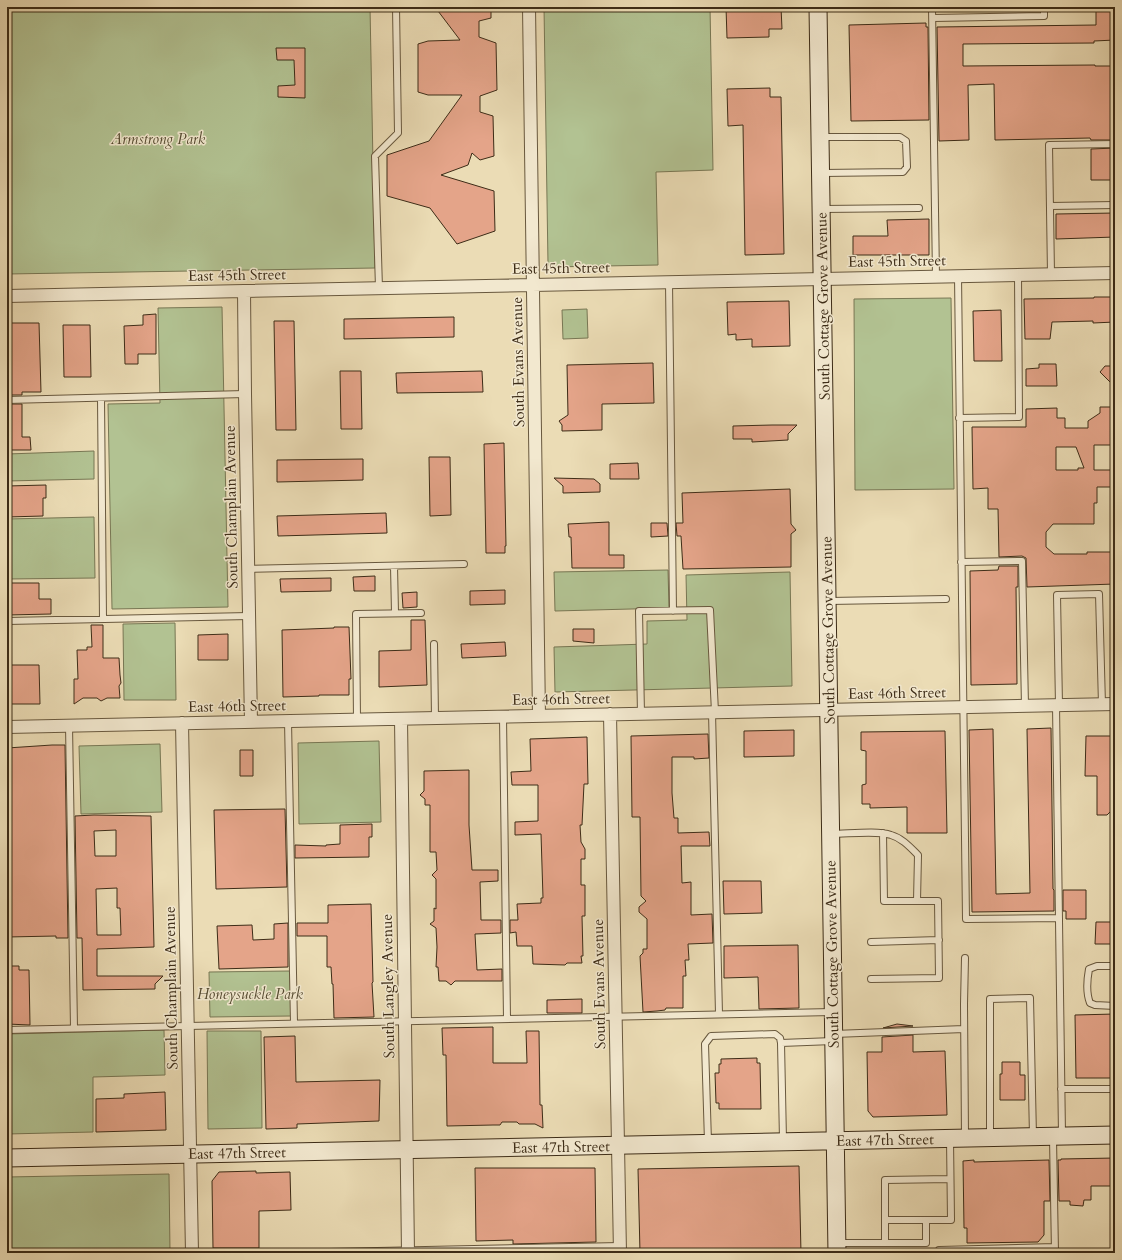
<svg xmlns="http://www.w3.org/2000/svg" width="1122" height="1260" font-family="Cardo,serif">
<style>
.green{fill:#b2c292;stroke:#787754}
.building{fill:#e4a489;stroke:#3d2c17;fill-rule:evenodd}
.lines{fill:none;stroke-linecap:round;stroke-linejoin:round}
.service-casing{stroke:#68583e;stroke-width:8}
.minor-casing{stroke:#68583e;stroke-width:14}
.secondary-casing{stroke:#3d2c17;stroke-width:19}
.service{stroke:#f2e8cf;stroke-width:6}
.minor{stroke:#f2e8cf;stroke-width:12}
.secondary{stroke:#f2e8cf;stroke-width:17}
.labels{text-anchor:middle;stroke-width:3;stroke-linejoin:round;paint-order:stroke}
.park-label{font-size:15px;font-style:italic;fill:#544a30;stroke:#f2e8cf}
.street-label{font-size:15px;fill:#3d2c17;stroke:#f2e8cf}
</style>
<rect width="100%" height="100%" fill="#ebdcb5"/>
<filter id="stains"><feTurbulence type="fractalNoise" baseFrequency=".005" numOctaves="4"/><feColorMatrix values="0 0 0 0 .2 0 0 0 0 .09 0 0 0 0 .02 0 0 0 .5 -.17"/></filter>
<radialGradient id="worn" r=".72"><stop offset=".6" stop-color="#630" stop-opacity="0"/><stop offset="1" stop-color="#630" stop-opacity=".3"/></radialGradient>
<!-- green -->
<path class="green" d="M7 7H370L375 268 7 274Z
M544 7H710L713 170 656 172 658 265 550 267 548 264Z
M951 298 954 489 855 490 854 299Z
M222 307 228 607 112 609 108 404 160 403 158 308Z
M587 309 588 338 563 339 562 310Z
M94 451V479L7 481V454Z
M94 517 95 578 7 579V519Z
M668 570 669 608 555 611 554 572Z
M790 572 792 686 555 692 554 647 647 644V621L687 620 686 575Z
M175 623 176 700H124L123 624Z
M379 741 381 822 299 824 298 743Z
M160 744 162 812 81 814 79 746Z
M290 971 291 1016 210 1017 209 972Z
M164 1030 165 1075 93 1077V1132L7 1134V1034Z
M207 1031H261L262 1128 208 1129Z
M169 1174 170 1252 7 1253V1177Z"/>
<!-- building -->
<path class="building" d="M435 7H491V18L479 21V37L496 43 497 90 480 96V112L493 116 494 156 480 160 472 153 468 165 441 175 494 191 495 231 457 244 430 208 387 196V155L429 141 462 95H428L418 92V44L428 41 460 40Z
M726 7H781L782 29H769V37L727 38Z
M1096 7H1115V40L1094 41V43L963 44V66L1095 65V66H1115V140H1091L1090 138 995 140 994 84 968 85 969 140 939 141 937 27 1096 25Z
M926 23V27H928L929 120 851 121 849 25Z
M276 48H305V98L278 97V86L295 85 294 60H277Z
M770 88V97H781L784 254 745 255 743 125 728 126 727 89Z
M1115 148V180H1091V149Z
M1115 213V237L1056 239V214Z
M929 219V255H853V236H888L887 220Z
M1094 297H1115V322L1093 323V321L1052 322 1050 339H1025L1024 299 1094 298Z
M789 301 790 346 752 347V339L736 340V334L728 335 727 302Z
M1001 310 1002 361H974L973 311Z
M156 314V354H138V364H125L124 326 143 325V315Z
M454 317V337L344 339V319Z
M274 321H294L296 430H276Z
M10 323H39L41 392H22V395H10Z
M63 325H90L91 377H64Z
M653 363 654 403 602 404V430L562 431V425L559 421 568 415 567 365Z
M1039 364H1056L1057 386H1026V369L1039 368Z
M1105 366H1115V387L1100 372Z
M340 371H361L362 429H341Z
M482 371 483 392 397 393 396 373Z
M10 404H22V437H30L31 450H7V405Z
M1100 407H1115V445H1094V470H1115V487H1097V503H1094V524H1053L1046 532V547L1054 554H1087V552H1115V584L1027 587 1026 558 1022 556 999 557 998 509H988V488L973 489 972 427H1026V409L1057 408V418H1065V428H1088V421L1100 413ZM1056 447H1076L1084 468H1078V470H1056Z
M772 425H797L788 434V440L752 442V439H733V426Z
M504 443 506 546H505V553H486L484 444Z
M429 457H450L451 515 430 516Z
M363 459V480L277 482V460Z
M638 463 639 479H610V464Z
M554 478 594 479 600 484V492L563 493V486Z
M46 485V498H43V516L7 517V486Z
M790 489 791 524 796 530 791 534V567L683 569 681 536H677L676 523H683L682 493Z
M386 513 387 533 278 536 277 516Z
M609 522V555H624V568H572L571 537H569L568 524Z
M651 523H667L668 536 651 537Z
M999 566H1018V587H1016L1017 684 971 685 970 571 998 570Z
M375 576V591H354L353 577Z
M331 578V591L281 592 280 579Z
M7 583H39V599H51V614L7 615Z
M505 590V604L470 605V591Z
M417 592V607L403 608 402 593Z
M411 620H425L427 685 379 687V651L411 650Z
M91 625H103V658H119L120 675 121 683 119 686 120 698H107L101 701 97 698H83L74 704V679H78L77 650H87V647H92Z
M334 627H349L351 679H349V695H319V696L283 697 282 630 334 628Z
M573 629H594V643L573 641Z
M228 634V660H198V635Z
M505 642 506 656 462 658 461 644Z
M7 665H39L40 704H7Z
M1051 728 1053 889 1054 890V911L972 912 969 730 993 729 996 894 1030 893 1027 729Z
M794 730V756L744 757V731Z
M945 731 947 833H907V807L870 808V804H862V785L866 784V751L861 750V732Z
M708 734 709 758 694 759V757H672V793L674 818H678V833L709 832 710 846H681L682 883 691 882V915L712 914 713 943 688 944 689 960H685L686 976H683V1008H666L665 1010 657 1011 643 1012 640 956 643 953V949H647V919L639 912V907L646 901 641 896 640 817H632L631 736Z
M1086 736H1115V811H1111L1107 815H1097V776H1085Z
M587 737 588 784H584L582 825H580L581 842 585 849V859H581V885H585V916H582L583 956H581L582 963H567L565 965 533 964 532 946H517L516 932 510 933V920H518L517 904 541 903V898H543L541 834 515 835V822L538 821V785H512L511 772 531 771 530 739Z
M52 745H65L68 938H56V936L7 937V748Z
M240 750H253V776H240Z
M469 770V825L472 870H498V881L480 882 481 920H501V933L475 934 477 970 502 969V981H455L451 985 446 981H439L438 967H436L437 947 436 928 430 924 434 921V908L436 909V879L432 875 437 870 436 852H430V805H425V799L420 795 424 791V771Z
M285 809 287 887 216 889 214 810Z
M94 815 151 816 154 947 97 949V976H163L155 984V989L83 990 82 938H77L75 816ZM116 830V856H95L94 831ZM117 888V908H120L121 935H97L96 889Z
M372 824V837H369V857L295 858V845L326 846V845L340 844V825Z
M723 881H761L762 913 724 914Z
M1063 890H1086V919H1066V911H1063Z
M371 904 373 982 372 983 374 1017 334 1018 333 984H332L331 967H327V936H297V923H328V905Z
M1096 922H1115V944H1095Z
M288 923V967L219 969 217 926 252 925 253 940 274 939V924Z
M798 945 799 1008 759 1009 758 977 724 978V946Z
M7 966H19V970H29L30 1025 7 1024Z
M582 999V1013H547V1000Z
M1115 1014V1078H1076L1075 1015Z
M897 1024 913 1026 883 1028Z
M493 1027V1063H527L526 1031H539L540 1105H542L543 1128 535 1124H519L517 1122H502L500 1125H493L447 1126 446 1055H443L442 1028Z
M913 1035V1052L945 1051 947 1115 873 1117 868 1111 867 1052H882V1037Z
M295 1036 296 1082 380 1080 379 1121 297 1124V1128L266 1129 264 1037Z
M757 1058V1063H760L761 1109H719V1103H716L715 1073H719V1064H721V1059Z
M1002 1062H1020V1075H1025V1100H1000V1074H1002Z
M165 1092 166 1130 96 1132V1099L124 1098V1094Z
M1115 1158V1186H1091V1200H1084L1083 1206 1070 1205V1201H1059L1058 1160H1061V1159Z
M974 1160V1162L1049 1160 1050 1201H1044V1235L1038 1242 967 1243V1228H964L963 1161Z
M799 1166 801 1253H640L638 1169Z
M475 1168H595L596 1242 513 1244V1240L476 1241Z
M256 1171V1173L290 1172 291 1210 259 1211V1248H213L212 1181 219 1172Z"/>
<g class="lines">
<!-- service casing -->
<g class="service-casing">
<path id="service" d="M932 7 936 277
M933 18 1044 16V7
M822 137H900L906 141 907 167 903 172 823 173
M1050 206 1115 205
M823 209 919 208
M1051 274 1049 145 1115 144
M958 276 966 919 1059 918
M669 282 673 611
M379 288 375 156 398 133 396 7
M101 398 103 619
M7 400 245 394
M959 418 1019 417 1018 275
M961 562 1022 561 1025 706
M394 566 395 613
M248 569 464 564
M829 601 946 599
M7 621 249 616
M434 644 435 718
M1056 705 1062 1135
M1059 705 1057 595 1099 594 1102 705
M712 712 719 1014
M641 714 639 611 710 610 715 712
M503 717 507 1019
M357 720 356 614 421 613
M288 721 294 1023
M69 725 74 1028
M832 834C848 834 877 830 891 835 902 838 910 847 918 855L917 901H884L883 833
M871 942 939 940
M1115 966H1097L1089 969C1087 980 1086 993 1090 1003L1095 1005 1115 1006
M871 979 939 978 938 901H917
M7 1030 832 1012
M834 1034 964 1029
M781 1043 833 1041
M1061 1089H1115
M965 1137 964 1004 965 958
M990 1137V999L1030 998 1033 1136
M1053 1138 1055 1253
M708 1142 705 1044 711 1036 775 1034 780 1038 781 1043 783 1140
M885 1220H951L950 1139
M839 1243H926V1220
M885 1243V1180L950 1179
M281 1253 620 1246
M939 1253V1250L1055 1247"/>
</g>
<!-- minor casing -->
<g class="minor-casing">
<path id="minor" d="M529 7 539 716
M244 291 245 394 251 722
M7 296 1115 273
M610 714 620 1253
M401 719 408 1253
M182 723 192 1253
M7 727 1115 704"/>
</g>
<!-- secondary casing -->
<g class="secondary-casing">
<path id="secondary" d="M818 7 837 1253
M7 1158 1115 1135"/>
</g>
<!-- service -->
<use href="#service" class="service"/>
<!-- minor -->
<use href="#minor" class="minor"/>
<!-- secondary -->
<use href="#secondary" class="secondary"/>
</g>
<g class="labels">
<!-- park labels -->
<g class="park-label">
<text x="158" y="144">Armstrong Park</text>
<text x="250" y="999">Honeysuckle Park</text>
</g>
<!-- street labels -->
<g class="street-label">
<text transform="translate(897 261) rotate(-1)" y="5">East 45th Street</text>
<text transform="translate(561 268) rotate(-1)" y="5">East 45th Street</text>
<text transform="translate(237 275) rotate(-1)" y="5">East 45th Street</text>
<text transform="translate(823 306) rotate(-91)" y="5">South Cottage Grove Avenue</text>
<text transform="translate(518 362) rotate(-91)" y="5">South Evans Avenue</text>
<text transform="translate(231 507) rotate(-91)" y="5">South Champlain Avenue</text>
<text transform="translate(828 630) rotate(-91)" y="5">South Cottage Grove Avenue</text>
<text transform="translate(897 693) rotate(-1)" y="5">East 46th Street</text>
<text transform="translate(561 699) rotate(-1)" y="5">East 46th Street</text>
<text transform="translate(237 706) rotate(-1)" y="5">East 46th Street</text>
<text transform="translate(832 954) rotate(-91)" y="5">South Cottage Grove Avenue</text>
<text transform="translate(599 984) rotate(-91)" y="5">South Evans Avenue</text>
<text transform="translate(388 986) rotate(-91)" y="5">South Langley Avenue</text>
<text transform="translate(171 988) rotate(-91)" y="5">South Champlain Avenue</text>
<text transform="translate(885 1140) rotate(-1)" y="5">East 47th Street</text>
<text transform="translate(561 1147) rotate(-1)" y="5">East 47th Street</text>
<text transform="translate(237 1153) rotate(-1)" y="5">East 47th Street</text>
</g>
</g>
<!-- margin -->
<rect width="1122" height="1260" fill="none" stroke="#ebdcb5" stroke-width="24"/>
<rect x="8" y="8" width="1106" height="1244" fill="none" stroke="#3d2c17" stroke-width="2"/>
<rect x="12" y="12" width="1098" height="1236" fill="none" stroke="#3d2c17"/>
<rect width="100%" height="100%" filter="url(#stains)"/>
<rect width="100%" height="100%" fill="url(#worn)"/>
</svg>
